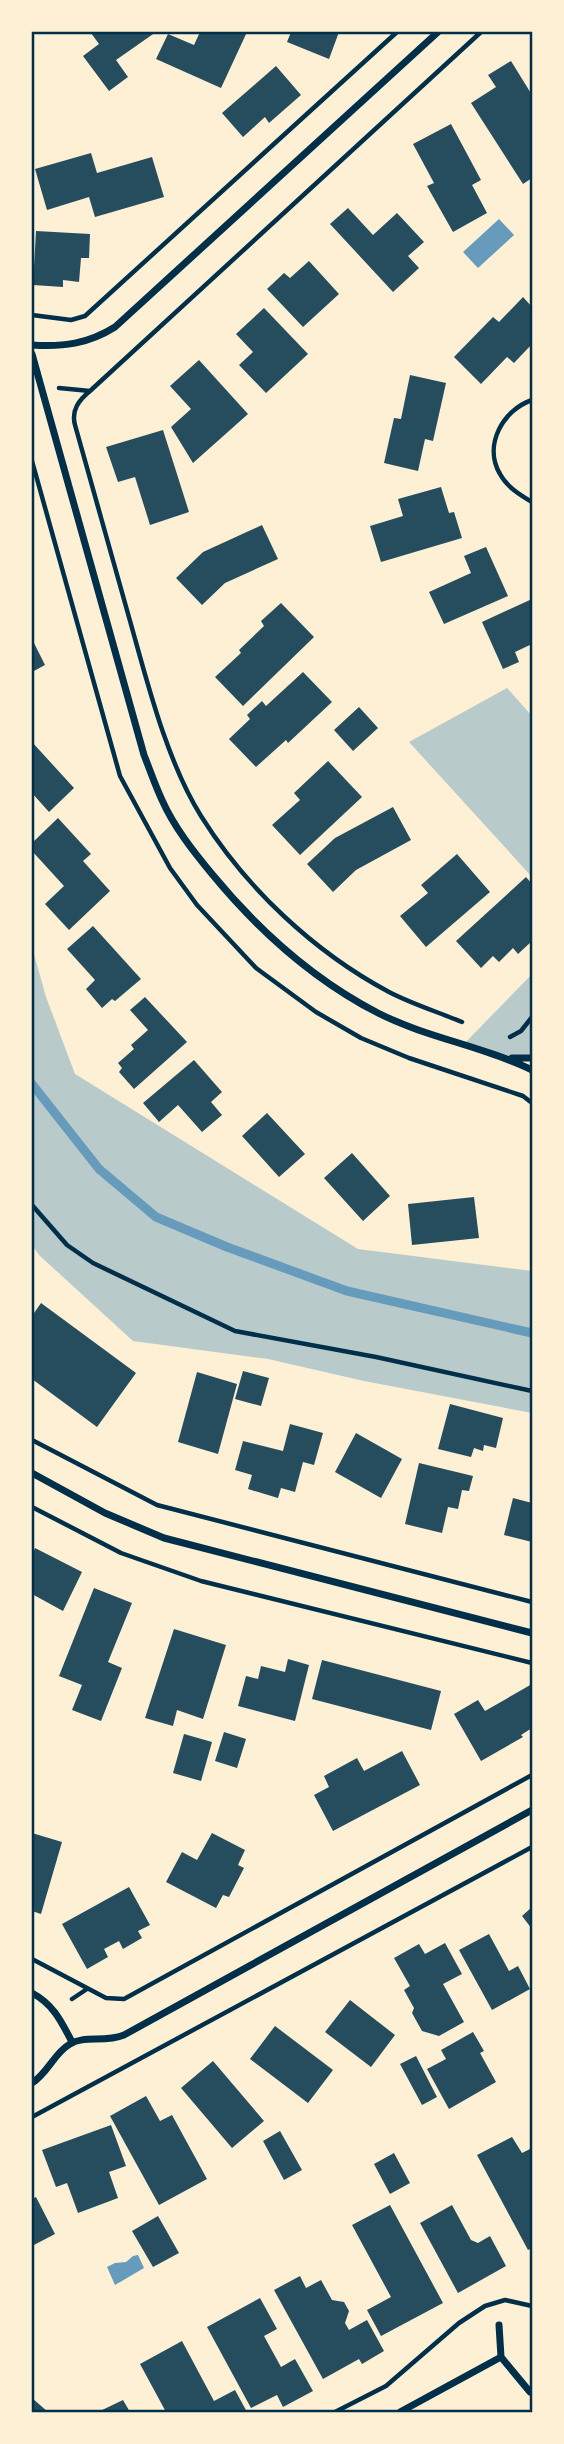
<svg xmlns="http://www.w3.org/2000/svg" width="564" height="2444" font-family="Literata,serif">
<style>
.green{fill:#b9caca}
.water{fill:#669bbc}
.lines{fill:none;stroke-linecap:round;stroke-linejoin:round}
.stream{stroke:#669bbc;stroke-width:9}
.building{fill:#264d5e}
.path{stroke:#003049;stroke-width:4.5}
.minor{stroke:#003049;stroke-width:7}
.neatline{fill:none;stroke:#003049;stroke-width:2.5}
</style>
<rect width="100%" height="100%" fill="#fdf0d5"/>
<!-- green -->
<path class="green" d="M507 688 532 716V877L409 742Z
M32 947 46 997 75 1074 358 1249 532 1271V1413L364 1381 268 1359 133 1341 39 1255 32 1245Z
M532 974V1058H508L463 1045Z"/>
<!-- water -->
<path class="water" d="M499 219 514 235 478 268 463 252Z
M138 2255 144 2268 115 2285 107 2267 115 2263 126 2262 133 2256Z"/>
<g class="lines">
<!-- stream -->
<path class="stream" d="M32 1084 99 1169 156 1217 227 1247 347 1291 532 1333"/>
</g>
<!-- building -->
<path class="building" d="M93 32H156L116 60 128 77 109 91 83 56 99 44 91 33Z
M200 32H247L221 88 156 59 168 34 194 45Z
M291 32H339L329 59 287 42Z
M511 61 532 95V178L523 184 471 103 496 87 488 75Z
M276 66 301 95 269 123 265 117 243 137 222 113Z
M451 124 481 180 472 185 487 213 453 232 427 186 434 183 413 144Z
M91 153 97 173 152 157 164 197 95 217 89 197 47 210 35 169Z
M348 208 373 235 397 213 424 242 408 256 419 268 393 292 330 224Z
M36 231 90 234 89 258H81L79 282 63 280V287L33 285Z
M309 261 339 294 303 327 267 289 284 273 290 278Z
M523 297 532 307V344L514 363 507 357 481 384 454 357 493 317 499 322Z
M264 308 308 354 266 393 239 365 253 352 236 334Z
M199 360 248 414 193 463 171 427 191 409 170 386Z
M410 375 446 383 433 441 425 439 418 471 384 463 394 418 401 419Z
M163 430 189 512 150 525 135 477 118 482 106 447Z
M441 487 449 513 454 512 462 538 381 562 370 526 403 516 398 499Z
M262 525 278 559 225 583 202 605 176 578 203 552Z
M486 547 508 596 444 624 429 592 471 573 464 556Z
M532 599V644L515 652 519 662 503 669 482 622Z
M281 603 314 637 243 706 215 677 241 653 239 650 264 626 261 621Z
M32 639 45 665 32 672Z
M303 672 332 702 288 743 286 740 256 767 229 739 250 719 247 715 262 701 266 706Z
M359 707 378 728 353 751 334 730Z
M32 742 74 788 49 812 32 793Z
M328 761 362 797 300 855 272 825 300 800 294 793Z
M393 807 411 840 356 870 333 892 307 864 335 838Z
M58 818 91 854 83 861 110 891 69 930 45 904 64 886 32 851V843Z
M457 854 490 892 426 947 400 916 428 893 421 885Z
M526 877 532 884V941L518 954 513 948 499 962 493 956 481 968 456 941Z
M93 926 141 979 115 1001 112 999 102 1008 86 989 95 980 67 949Z
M145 997 187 1042 134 1089 119 1072 122 1068 118 1063 134 1049 131 1045 148 1030 130 1010Z
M194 1060 222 1092 211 1102 222 1115 202 1132 178 1105 159 1122 143 1103Z
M267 1113 305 1154 279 1177 242 1136Z
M352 1153 390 1196 363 1221 324 1178Z
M474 1197 479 1238 412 1245 408 1204Z
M41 1303 136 1373 97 1427 32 1379V1316Z
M243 1371 269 1378 261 1406 235 1399Z
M197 1372 237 1384 218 1454 178 1442Z
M450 1404 503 1418 496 1448 484 1445 483 1451 474 1448 471 1457 438 1449Z
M290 1424 323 1433 314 1465 303 1462 295 1492 281 1488 278 1498 248 1489 252 1475 235 1470 243 1441 283 1451Z
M356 1433 402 1459 381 1498 335 1472Z
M419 1463 473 1476 469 1491 462 1490 458 1509 448 1507 442 1533 405 1524Z
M513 1498 532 1503V1542L504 1535Z
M35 1548 82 1572 63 1611 32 1594V1556Z
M94 1588 132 1603 108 1662 122 1668 101 1721 72 1710 82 1685 59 1676Z
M174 1629 226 1645 203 1719 177 1710 173 1726 145 1718Z
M288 1659 309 1665 295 1721 238 1706 246 1676 258 1679 261 1666 285 1672Z
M322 1660 441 1691 431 1730 312 1699Z
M532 1684V1728L521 1735 523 1737 481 1761 454 1714 478 1700 485 1711Z
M224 1732 246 1739 237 1768 215 1761Z
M184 1734 212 1742 201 1781 173 1773Z
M402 1751 420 1785 333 1831 314 1795 329 1787 324 1776 357 1758 364 1771Z
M32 1833 62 1842 41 1914 32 1911Z
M212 1833 245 1850 238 1865 244 1868 229 1897 223 1895 216 1908 166 1882 182 1852 197 1860Z
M129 1887 150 1925 138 1931 142 1938 123 1949 119 1941 104 1949 108 1957 87 1969 62 1924Z
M532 1907V1929L522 1916Z
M489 1934 509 1971 518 1966 530 1989 492 2010 459 1950Z
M445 1943 462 1974 443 1984 464 2022 439 2036 422 2031 412 2013 414 2008 404 1990 410 1986 394 1958 419 1944 425 1954Z
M350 2000 395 2035 371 2067 325 2032Z
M275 2026 333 2070 308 2103 250 2059Z
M473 2032 484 2051 480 2053 496 2082 449 2109 427 2069 446 2059 441 2050Z
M416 2056 437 2097 422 2105 400 2064Z
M213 2061 264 2121 232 2148 181 2088Z
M146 2096 160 2121 172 2115 207 2179 159 2205 110 2116Z
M111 2125 126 2166 109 2172 118 2198 78 2213 67 2183 56 2187 42 2150Z
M280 2131 302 2170 284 2180 263 2141Z
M512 2137 522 2153 532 2148V2248L528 2250 477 2155Z
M394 2153 410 2183 390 2194 374 2164Z
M36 2197 55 2234 32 2246V2199Z
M390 2205 443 2303 381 2336 367 2310 391 2297 352 2225Z
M452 2205 471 2240 478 2243 490 2236 506 2266 458 2293 420 2223Z
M158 2216 179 2253 153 2267 132 2231Z
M300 2276 306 2288 321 2280 332 2300 344 2302 349 2311 345 2323 349 2330 367 2320 384 2351 362 2364 359 2359 323 2379 274 2290Z
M260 2298 277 2329 264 2336 281 2367 295 2359 313 2391 283 2407 277 2395 251 2408 207 2327Z
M182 2341 214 2401 235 2390 247 2412H166L140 2364Z
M32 2398 48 2412H32Z
M123 2400 130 2412H98Z"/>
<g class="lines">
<!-- path -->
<path class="path" d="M32 315 71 320 85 316 397 32
M59 388 90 391 481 32
M90 391C79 400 71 410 75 425 94 493 113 560 132 628 149 689 168 763 201 816 246 888 314 952 389 992 412 1004 438 1012 462 1022
M532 400C503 410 483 445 500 474 507 487 520 495 532 502
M32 461 120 776 170 868 197 905 256 968 316 1012 361 1038 409 1058 523 1096 532 1103
M510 1037 521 1031 532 1017
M32 1205 67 1245 93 1263 235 1331 376 1357 532 1391
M32 1440 157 1505 532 1602
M32 1507 121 1553 201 1581 532 1663
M32 1959 106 1998 124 1999 532 1775
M72 1999 87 1989
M32 2117 532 1847
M335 2412 386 2386 459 2323 485 2306 505 2300 532 2306"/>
<!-- minor -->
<path class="minor" d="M32 345C63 347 88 344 115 327L438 32
M32 354 144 755C150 770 155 785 162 800 174 827 193 851 212 874 259 931 312 979 378 1013 427 1038 483 1046 532 1070
M512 1058H532
M32 1473 105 1513 164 1538 532 1633
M32 1993C53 2004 61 2021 72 2042
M32 2083C48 2073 54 2053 70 2044 84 2035 105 2043 124 2035L532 1810
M499 2325 501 2357 530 2392
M400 2412 501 2357"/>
</g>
<!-- border -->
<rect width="564" height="2444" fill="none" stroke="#fdf0d5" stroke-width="66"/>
<rect x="33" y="33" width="498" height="2378" class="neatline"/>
</svg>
